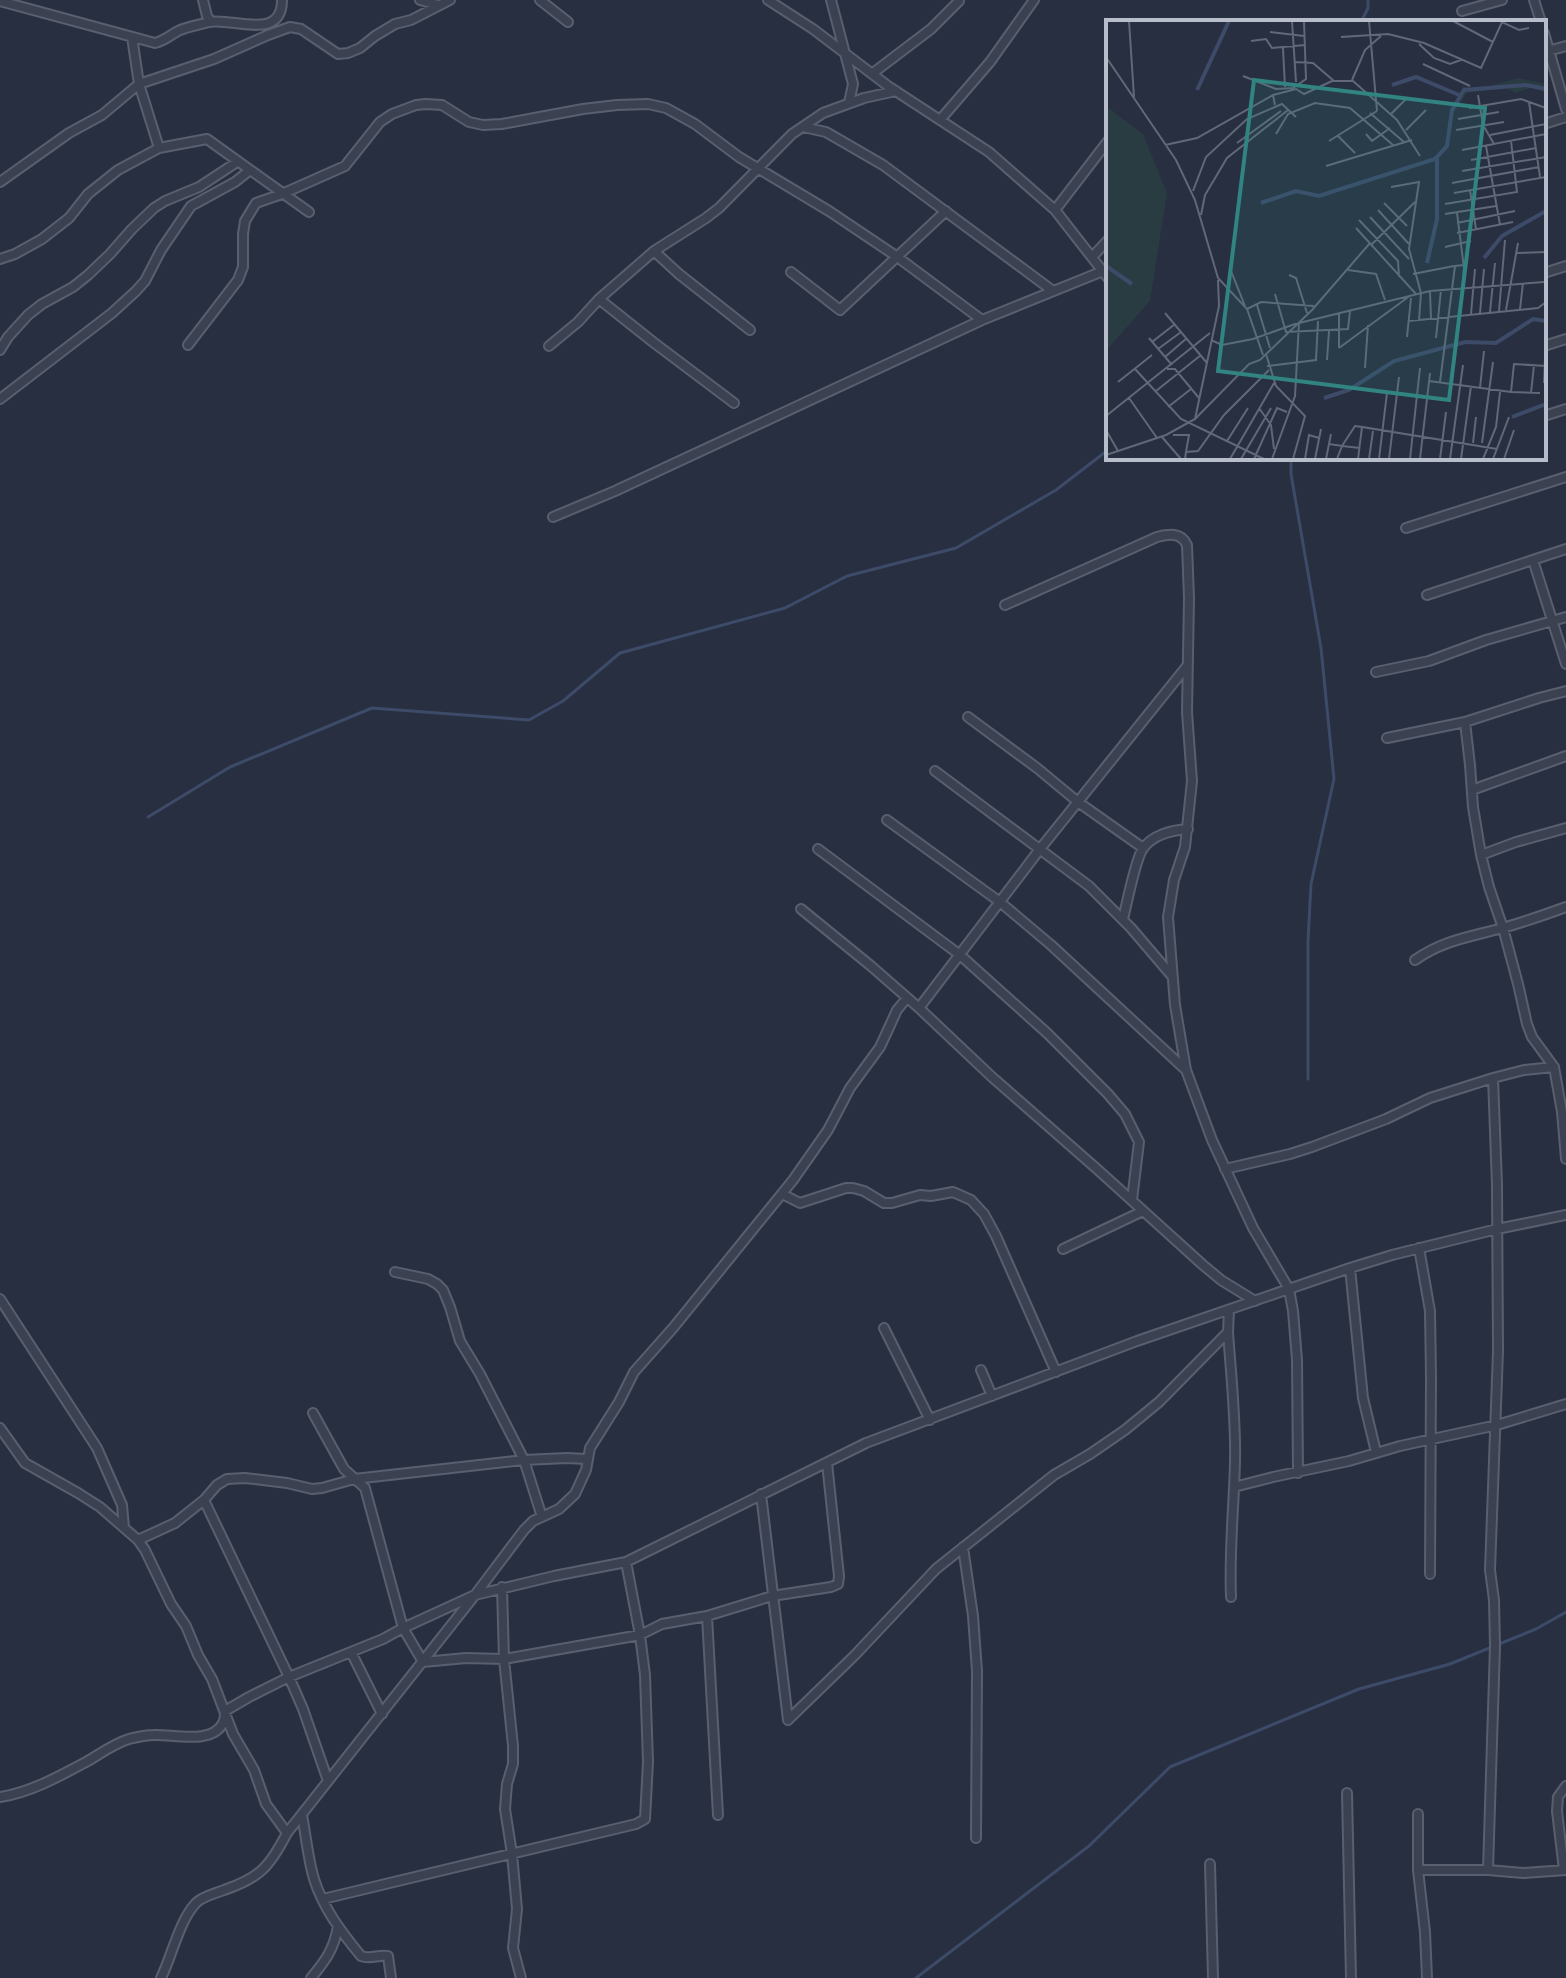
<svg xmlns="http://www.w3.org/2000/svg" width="1566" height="1978" font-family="'Noto Sans',sans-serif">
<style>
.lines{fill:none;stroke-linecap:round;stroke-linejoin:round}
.stream{stroke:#3d4b69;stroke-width:3}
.minor-casing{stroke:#595f6e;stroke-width:12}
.minor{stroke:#3b4151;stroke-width:8}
.inset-river{fill:none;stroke:#3d4b69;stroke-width:4}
.inset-road{fill:none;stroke:#616878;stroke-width:2}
.view{fill:#318481;fill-opacity:0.15;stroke:#318481;stroke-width:4}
.inset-edge{fill:none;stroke:#b8bdcb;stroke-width:4}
</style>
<rect width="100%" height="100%" fill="#272f41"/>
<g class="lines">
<!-- stream -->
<path class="stream" d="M1361 22 1368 8V0
M1291 458V474L1321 648 1334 779 1311 884 1308 941V1079
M148 817 230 767 372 708 529 720 563 701 620 653 785 608 847 576 956 548 1056 490 1108 450
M916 1978 1089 1846 1170 1767 1359 1689 1450 1664 1536 1629 1566 1612"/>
<!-- minor casing -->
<g class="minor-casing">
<path id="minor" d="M203 0 207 16 211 22
M420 0 438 5
M540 0 568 22
M768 0 813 29 888 86 989 152 1055 210 1108 278
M831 0 853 84 849 103
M1534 0 1541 22
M0 1 155 43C164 41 169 36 178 31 186 27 199 25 209 22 232 17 282 42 282 0
M1462 11 1502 0
M1544 33 1566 109
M1544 52 1566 46
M873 73 931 29 959 1
M940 120 990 62 1034 0
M1544 124 1566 117
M803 127 826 132 883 165 1053 291
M159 148 139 84 214 59 268 35 290 27 301 29 338 54 348 53 360 48 375 36 395 24 411 20 450 0
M0 182 69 133 102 115 139 84 132 37
M1055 210 1108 141
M654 251 679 274 750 330
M1092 257 1108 240
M0 259 15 254 42 239 69 218 88 194 118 170 159 148 207 139 309 212
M791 272 840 310 946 211
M1544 273 1566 266
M599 299 653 342 734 403
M188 345 238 280 243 267V234L245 221 256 203 282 194 345 166 380 122 392 114 416 105 426 104 442 105 469 122 483 125 502 124 583 109 617 105 648 104 666 108 695 124 739 157 829 211 896 256 982 320
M549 346 578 322 599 299 654 251 706 218 719 208 792 134 823 113 864 98 896 91
M1544 346 1566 339
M0 350 8 337 28 315 42 304 73 287 88 275 110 254 132 229 154 208 165 201 199 187 237 162
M0 399 112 313 136 291 145 281 161 250 191 206 235 182 250 170
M1544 416 1566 409
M553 517 615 491 982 320 1103 271
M1406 528 1566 477
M1533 560 1566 664
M1427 595 1566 549
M1005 605 1157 537C1169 534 1181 532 1187 545L1189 598 1187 712 1192 781 1185 847 1174 880 1168 917 1175 1005 1186 1070 1212 1140 1253 1228 1289 1289 1293 1311 1297 1360 1298 1473
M1376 672 1429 661 1486 640 1566 617
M968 717 1037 768 1078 802 1143 848
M1465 722 1470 765 1473 807 1481 855 1489 887 1503 928 1518 984 1527 1024 1532 1037 1554 1067 1562 1112 1566 1159
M1387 738 1465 722 1539 698 1566 691
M935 771 1089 886 1131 928 1172 976
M1472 790 1566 756
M887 820 1000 902 1051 945 1186 1070
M818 849 960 955 1047 1033 1108 1094 1125 1114 1139 1142 1132 1200
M1481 855 1516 842 1566 828
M801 909 871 966 919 1008 992 1077 1097 1169 1203 1265 1221 1280 1255 1301
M1123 919C1127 903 1135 862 1142 850 1151 835 1172 830 1188 829
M1415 960C1442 941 1468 937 1499 929 1521 923 1544 915 1566 907
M919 1008 1040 849 1187 666
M1225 1169 1290 1154 1312 1147 1386 1119 1430 1098 1493 1078
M782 1194 800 1203 846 1188H853L864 1191 884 1203H892L920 1195 931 1196 953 1192 971 1200 984 1214 996 1236 1056 1372
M1419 1248 1430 1311 1431 1378 1430 1574
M1063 1249 1143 1211
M1350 1268 1363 1398 1376 1452
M395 1272 428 1279 437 1284 443 1290 450 1307 460 1341 480 1374 524 1460 542 1517
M0 1299 97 1448 122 1505 124 1528
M884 1328 930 1420
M1228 1332C1231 1375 1236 1419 1235 1461 1234 1507 1229 1551 1231 1597
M981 1370 992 1396
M313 1413 344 1469 365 1488 403 1628 423 1662 466 1658 504 1659 640 1635 662 1624 707 1616 772 1596 831 1587 838 1584 839 1576 827 1463
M0 1428 25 1463 78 1493 100 1507 138 1540 145 1550 171 1604 186 1626 198 1655 212 1679 233 1734 254 1770 266 1804 287 1833
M1234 1487 1273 1477 1349 1461 1400 1446 1497 1425 1566 1404
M761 1494 788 1720
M204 1500 289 1677 303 1709 328 1781
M138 1540 175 1523 204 1500 217 1485 227 1479 245 1478 287 1483 312 1489 322 1488 354 1479 524 1460 567 1458 586 1459
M963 1547 973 1616 977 1671 976 1838
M502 1587 504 1659 513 1746V1764L507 1784 505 1809 512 1854 517 1909 513 1948 521 1978
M707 1616 718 1815
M351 1652 382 1714
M788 1720 855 1655 936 1569 1054 1475 1090 1454 1125 1430 1159 1402 1228 1332 1229 1310
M1347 1793 1351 1978
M0 1797C29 1793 60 1776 86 1762 100 1754 113 1744 129 1739 137 1737 146 1735 154 1735 173 1734 212 1745 223 1723 225 1719 225 1715 225 1711L249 1697 289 1677 383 1639 403 1628 475 1595 554 1576 626 1562 866 1443 1137 1341 1350 1268 1392 1255 1497 1229 1566 1215
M1418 1814V1870L1425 1932 1427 1978
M302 1815C306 1836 308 1859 314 1879 323 1908 342 1933 361 1956 370 1960 379 1954 388 1956L391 1978
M1210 1864 1213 1978
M1418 1870H1488L1523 1873 1566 1870
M1488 1870 1495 1646 1494 1600 1490 1570 1498 1351 1497 1185 1493 1078 1524 1070 1554 1067
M1564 1870 1557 1811 1558 1797 1566 1786
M323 1899 636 1824 645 1819 648 1762 645 1675 640 1635 626 1562
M161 1978C172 1956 179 1921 196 1903 203 1896 214 1894 224 1890 260 1878 270 1866 287 1833L475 1595 524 1530 533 1521 559 1509 575 1494 586 1470 590 1448 619 1402 634 1372 673 1328 793 1180 828 1130 850 1088 880 1047 897 1010 907 998
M311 1978C326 1960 334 1949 338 1926"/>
</g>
<!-- minor -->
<use href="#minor" class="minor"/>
</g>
<!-- overview -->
<g transform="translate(1106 20)">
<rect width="440" height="440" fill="#272f41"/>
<path d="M412 58 440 64V73L427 67 410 73 400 68 361 73 346 96 357 66 369 70ZM0 86 37 114 61 173 44 281 0 331Z" fill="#293c42"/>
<path class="inset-river" d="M286 65 310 57 353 75M91 70 123 1M155 183 190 171 213 176 329 139 341 126 346 90 358 70 420 65 440 69M378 238 396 216 440 191M321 243 331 199V137M0 246 26 264M218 378 243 370 288 341 359 322 390 323 427 299 440 301M406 397 440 384"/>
<path class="inset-road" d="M23 1 28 77M186 1 190 62M263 1 271 91M347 1 387 22M164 12 198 16M235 17 282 14 318 23 375 48 396 2 413 10 423 8M145 21 160 19 166 28 199 25M313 24 328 38 344 44 355 40M177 28 179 67M0 37 70 140 89 180 112 258 141 289 157 335M189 42 207 43 228 61M317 44 364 66M137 56 170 69 187 68 200 59 198 1M246 60 259 30 275 16M372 75 377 105 388 124 440 114M423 82 434 157M169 85 167 75 190 69 198 74 226 61H247L291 100 314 136M363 88 415 79 440 88M264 93 298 122M284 95 301 78M352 99 393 92M300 110 320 90M350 110 398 102M170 114 182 94 209 83 244 88 287 125M260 114 266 121 284 108M231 115 249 133M384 115 440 104M223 121 271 91M131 123 175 91M59 125 91 118 167 75M380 126 394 205M356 130 388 124M365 140 430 128M220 146 306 120M356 151 440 137M346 163 433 147M285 167 313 162 303 229 315 273 313 300M364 170 370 209M87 171 100 137 141 99 176 84 190 97M348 173 440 157M278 183 301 206M339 184 411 172 405 121M272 190 303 224M351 193 358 248 354 295M339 194 390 186M95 195 99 175 121 138 182 90M264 197 303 239M253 200 292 241 293 257M351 203 409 191M250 208 310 274M351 213 407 202M265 225 309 182M339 227 365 221M411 233 440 232M242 250 270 254 279 280M125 251 139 286M307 254 348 246M183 255 190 258 201 293M324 271 325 299M169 274 180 312 242 309 244 291M151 285 164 328M141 289 155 282 208 286M414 289 417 263M400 290 412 223M393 291 399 220M384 292 389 243M59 293 101 343M374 293 378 249M365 294 369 249M303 301 432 288 440 282M301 317 305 278M43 318 66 345M330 318 335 270M105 320 116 325 147 319 189 304 324 271 438 262M46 322 69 304M233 328 305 275M233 328V294M52 329 75 312M160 334 170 366 199 396 187 439M59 337 81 318M221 340 223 311M161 346 210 340 212 301M259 348 262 305M29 349 75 399 158 439M61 349H69L93 378M323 361 405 372M12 362 46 335M334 362 349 246 358 245M438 363 440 314M374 368 378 331M50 371 95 335M425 373 428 345M434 373 405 372 408 344 440 346M23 378 51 418M62 387 85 369M153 388 165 405 168 429M0 396 104 313M89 399 143 344 154 340 206 290 264 223M0 410 12 431M67 415H83L80 432M56 417 75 439M121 421 142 388M367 423 370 397M376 423 387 342M223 424 236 426 249 406 256 407M0 435 60 415 89 399 113 286 112 260M79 439 80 432 92 431 118 395 163 350M124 439 168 363M135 439 165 388M148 439 171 388 181 392M166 439 189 376 193 303M199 439 203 415 213 418M209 439 215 409M220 439 225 414M231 439 236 426 254 428M252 439 256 407 391 429M263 439 267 411M273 439 281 373M283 439 293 357M304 439 314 348M314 439 324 353M334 439 340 392M344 439 357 345M355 439 365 366M377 439 390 407 394 372M387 439 403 397M398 439 408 410"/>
<path class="view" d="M148 60 379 88 343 380 112 351Z"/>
<rect width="440" height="440" class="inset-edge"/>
</g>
</svg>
